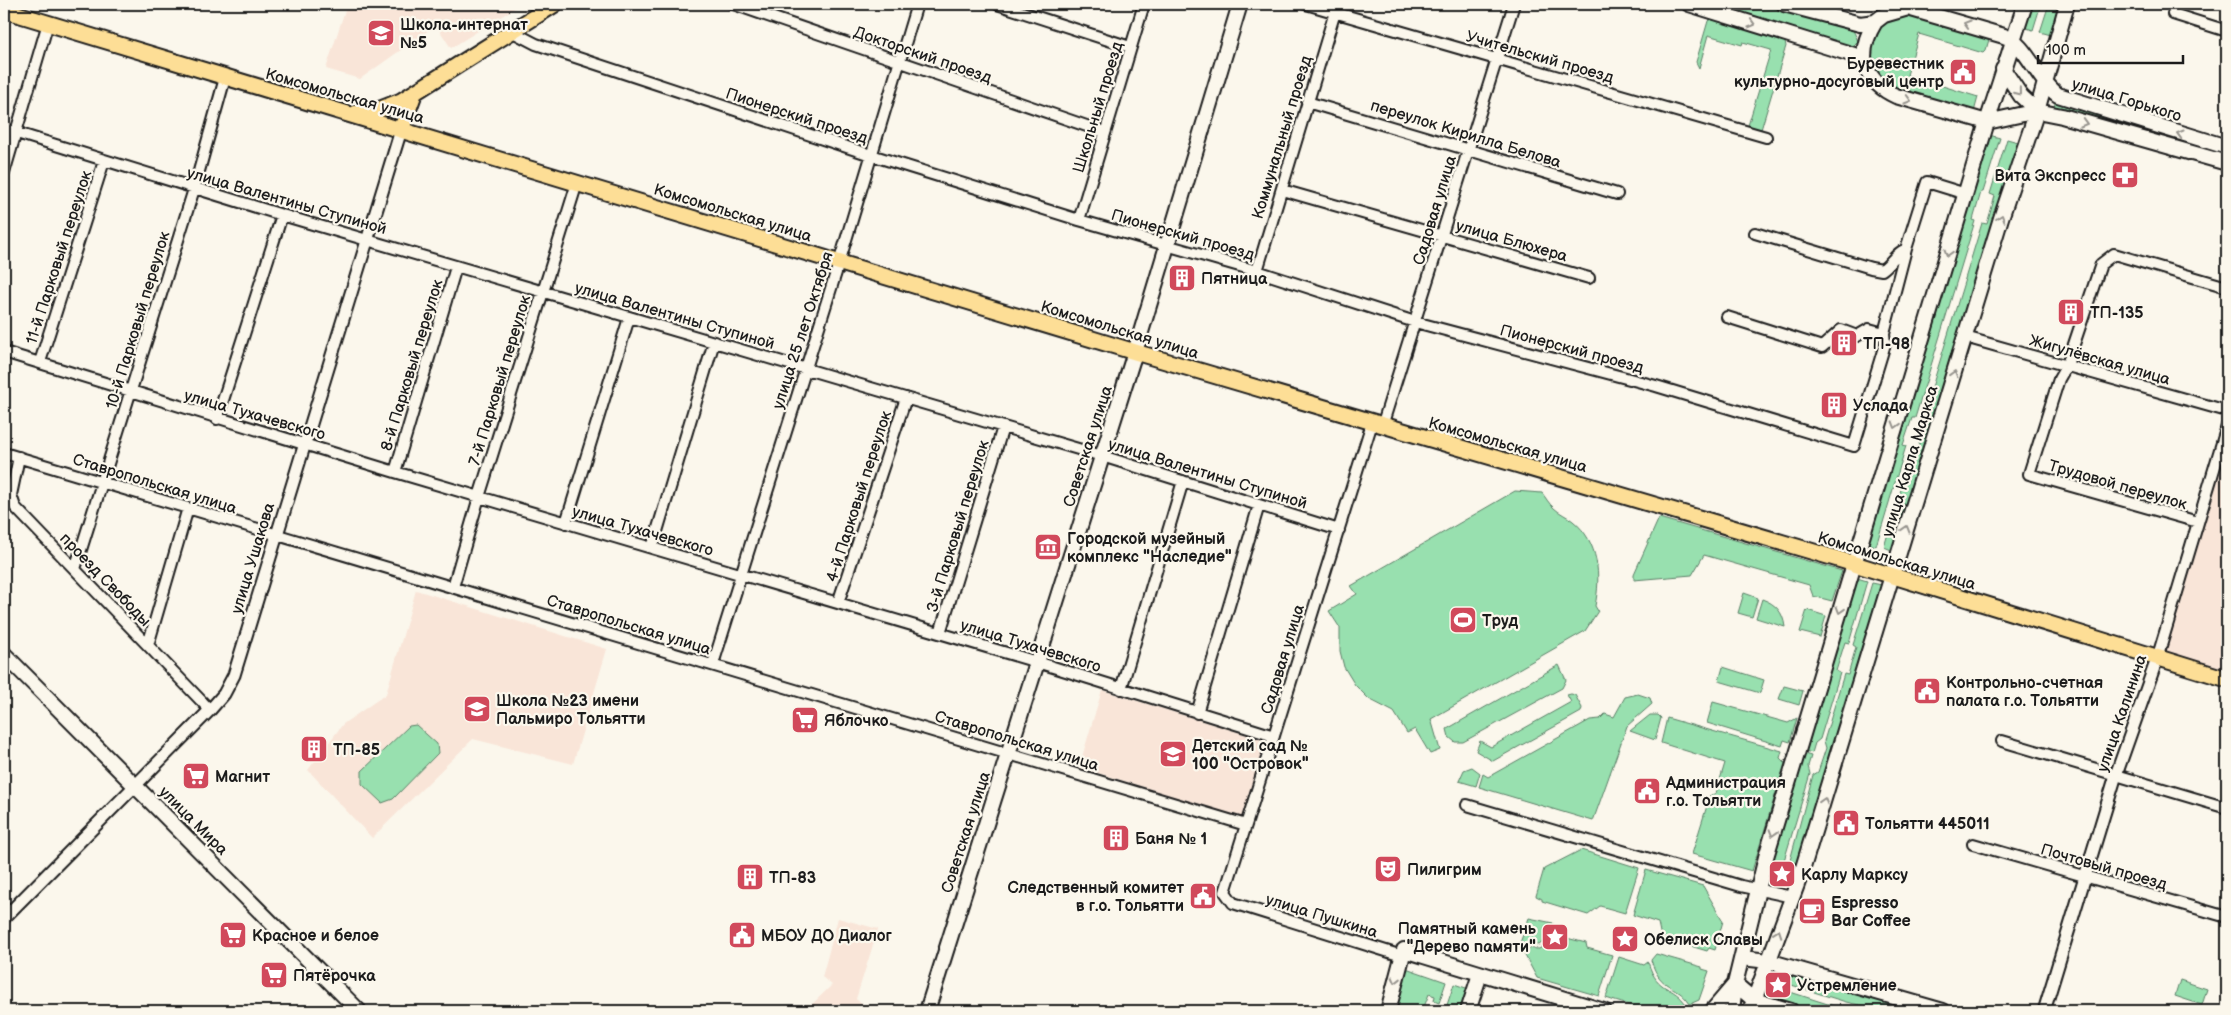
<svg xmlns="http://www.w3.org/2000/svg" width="2231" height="1015" font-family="'Balsamiq Sans',sans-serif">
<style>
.built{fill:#f9e5d8}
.green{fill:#98e0af;stroke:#5a7e66}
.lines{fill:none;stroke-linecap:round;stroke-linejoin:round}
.minor-casing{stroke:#1c1c1c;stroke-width:14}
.tertiary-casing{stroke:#1c1c1c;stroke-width:15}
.secondary-casing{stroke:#1c1c1c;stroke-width:18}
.primary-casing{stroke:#1c1c1c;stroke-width:19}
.minor{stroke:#fbf7ec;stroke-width:10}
.tertiary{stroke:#fbf7ec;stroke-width:11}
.secondary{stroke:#fbf7ec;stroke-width:14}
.primary{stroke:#fdde96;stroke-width:15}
.oneway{stroke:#97948e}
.labels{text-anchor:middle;stroke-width:4.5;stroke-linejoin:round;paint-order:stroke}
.poi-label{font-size:16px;font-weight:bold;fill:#1c1c1c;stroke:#fbf7ec;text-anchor:start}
.street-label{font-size:16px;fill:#1c1c1c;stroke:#fbf7ec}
</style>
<rect width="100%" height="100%" fill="#fbf7ec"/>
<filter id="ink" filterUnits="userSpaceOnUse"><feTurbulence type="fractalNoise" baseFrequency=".02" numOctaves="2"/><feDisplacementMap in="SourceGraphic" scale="10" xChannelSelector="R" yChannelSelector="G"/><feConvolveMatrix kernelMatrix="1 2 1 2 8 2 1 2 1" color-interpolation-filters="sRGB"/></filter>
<g filter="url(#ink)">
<!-- built -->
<path class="built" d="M347 4H521L451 48 436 25 360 79 326 69Z
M2227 435V676L2161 657Z
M416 590 607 649 573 764 473 739 372 838 308 770 343 724 386 694Z
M1102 690 1267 741 1243 818 1079 767Z
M838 918 878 929 856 999 869 1011H805L832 985 822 977Z"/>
<!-- green -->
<path class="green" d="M1709 4H1761L1853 30 1858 41 1853 46 1848 47Z
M2030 4H2041L2033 30 2023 27Z
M2049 4H2061L2051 35 2040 32Z
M1905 14 1990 36 1986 50 1983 53 1919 34 1907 75 1978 97 1974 112C1959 108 1893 91 1885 84 1874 74 1866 57 1872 43 1879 24 1886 21 1905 14Z
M1713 17 1784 39 1786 46 1760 133 1747 129 1771 50 1743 42 1742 45 1708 35 1699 68 1696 62 1708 21Z
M2055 103 2227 153V160L2054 109Z
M1989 135 2000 138 1983 192H1981L1973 220 1975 221 1915 418H1912L1903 445 1906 446 1876 546 1865 543Z
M2007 139 2018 142 1894 551 1884 547 1913 449 1917 450 1926 422 1922 420 1982 223 1987 224 1995 196 1990 194Z
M1515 491 1542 493C1546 498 1549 504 1554 508 1559 513 1567 516 1573 521 1599 542 1601 576 1595 606L1598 611 1585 631 1431 719 1440 750 1430 754 1415 729 1407 733 1394 712 1369 699 1355 685 1344 667 1340 651V628L1329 611 1357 594 1351 586Z
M1659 518 1842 571 1832 601 1813 596 1809 585 1704 555 1692 575 1634 580V574Z
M1857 578 1867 581 1849 643 1845 642 1836 671 1840 673 1820 739 1815 743 1812 753 1805 751Z
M1872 583 1882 585 1793 878 1788 868 1813 775 1818 772 1826 748 1824 741 1844 674 1848 675 1856 647 1853 645Z
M1744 593 1758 598 1752 617 1738 613Z
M1762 599C1776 604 1783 612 1785 627L1756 618Z
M1807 610 1826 616 1820 637 1800 632Z
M1559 665 1566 680 1562 688 1463 742H1455L1449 737 1447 729Z
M1723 667 1764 680 1760 693 1719 681Z
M1784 686 1803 691 1799 705 1779 699Z
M1571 694 1575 695 1582 708 1581 712 1493 761 1476 751 1480 741 1491 747 1571 702 1567 695Z
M1638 694 1650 698 1652 704 1627 726 1593 821 1479 787 1483 774 1488 777 1590 720 1600 719 1605 714 1614 717 1625 697Z
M1713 702 1788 723 1797 718 1790 742 1784 740 1782 746 1707 723Z
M1650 715H1658L1661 718 1655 740 1630 731Z
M1667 718 1782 751 1780 758 1785 763 1752 871 1692 854 1710 796 1716 793 1725 763 1661 743Z
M416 725 437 744 438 753 393 799 382 803 362 784V771L409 726Z
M1804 754 1811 756 1808 766 1810 774 1783 864 1773 869V855Z
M1472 767 1480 773 1476 786 1459 781 1464 770Z
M1581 850 1639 868 1625 913 1600 906 1588 915 1542 901V899L1536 896 1544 869Z
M1646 870 1703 886 1723 921 1715 950 1709 948 1707 951 1661 937 1658 923 1633 915Z
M1529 918 1553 923 1547 939 1539 945 1520 943Z
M1559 936 1586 943 1587 948 1612 955 1599 996 1537 978 1521 948 1539 949Z
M1656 954 1702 967V969L1709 971 1699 1000 1690 1004C1674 981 1661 992 1651 960Z
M1619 957 1644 965 1648 962C1658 995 1673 983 1687 1006 1661 1015 1633 1007 1606 998Z
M1403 967 1446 982 1439 1003 1434 1001 1435 996 1429 994 1424 1007 1431 1010 1433 1005 1438 1007 1437 1011H1393Z
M1783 971 1923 1011H1885L1846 1002 1785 983 1781 978Z
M2180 980 2207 989 2202 1005 2175 996Z
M1454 984 1469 989 1462 1011H1445Z
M1784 990 1837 1007 1841 1011H1813L1774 999 1776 991Z"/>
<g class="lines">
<!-- minor casing -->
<g class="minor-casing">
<path id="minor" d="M733 4 1104 132
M997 4 1130 47
M1306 4 1766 137
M2176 4 2173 14 2227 31
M511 31 536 44 871 155 1079 220 1257 271 1415 322 1656 386 1854 446 1885 344 1884 333 1906 249 1927 182 1966 194
M1307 102 1617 194
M4 129 282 215 1102 456 1339 530
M4 173 48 23
M1282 190 1589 278
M1079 220 1144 4
M1755 233 1871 268 1882 270C1892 263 1894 254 1906 249
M1257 271 1335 12
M1727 317 1822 347 1841 330 1857 336 1869 329 1884 333
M1965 337 2227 411
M4 352 395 472 1037 662 1274 736
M40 362 104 161
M217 419 282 215
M1372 423 1225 892 1233 903 1402 956
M1382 426 1514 4
M4 453 1246 825
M19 457 11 495 15 507 210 710
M395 472 456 267
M2198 522 2029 474 2059 379 2067 365 2101 264 2114 254 2227 287
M566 523 629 318
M652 548 714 342
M75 569 194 189 225 78
M453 587 479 497 577 183
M838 603 906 398
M940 633 1003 427
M148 645 188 508
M2157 659 2227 426
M713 664 839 263 917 4
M1121 689 1183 481
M1197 713 1259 505
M2002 741 2227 808
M1467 805 1741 886 1792 897
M1973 844 2227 917"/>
</g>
<!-- tertiary casing -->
<g class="tertiary-casing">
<path id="tertiary" d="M4 918 210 710 224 694 234 675 401 130
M2044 1011 2116 775 2157 659"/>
</g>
<!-- secondary casing -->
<g class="secondary-casing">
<path id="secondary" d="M1689 4 1854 55C1872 72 1871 85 1896 96L1987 122 2037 111 2062 116 2227 163
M1784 4 1860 24 1875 22 1884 15 1908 8 2004 36C2026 43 2037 80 2058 95L2227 147
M1865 65C1862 50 1867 35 1875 22
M2003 69 2021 96 2037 111
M4 654 359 1011
M1742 958 1768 961 1943 1011
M927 1011 1135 352 1240 4
M1388 1011 1404 950 1604 1011
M1468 1011 1480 974
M1712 1011 1735 984 1754 1000 1791 1011
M1732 1011 1735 984 1766 857 1987 122 2025 4
M1750 1011 1802 871 2001 218 2037 111 2067 4"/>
</g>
<!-- primary casing -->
<g class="primary-casing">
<path id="primary" d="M4 10 1135 352 1848 562 2227 679
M356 113 373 112 401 101 555 4
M401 130 414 94"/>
</g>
<!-- minor -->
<use href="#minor" class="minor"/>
<!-- tertiary -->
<use href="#tertiary" class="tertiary"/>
<!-- secondary -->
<use href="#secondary" class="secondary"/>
<!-- primary -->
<use href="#primary" class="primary"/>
</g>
<!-- one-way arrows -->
<defs><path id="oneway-chevron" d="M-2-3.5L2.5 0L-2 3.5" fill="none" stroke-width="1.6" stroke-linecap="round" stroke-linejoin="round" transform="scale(1.25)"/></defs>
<g class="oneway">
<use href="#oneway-chevron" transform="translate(1752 24) rotate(17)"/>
<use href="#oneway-chevron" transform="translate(1967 24) rotate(-163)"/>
<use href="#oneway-chevron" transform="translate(2018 92) rotate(51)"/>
<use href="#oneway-chevron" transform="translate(1908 100) rotate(16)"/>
<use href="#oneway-chevron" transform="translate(2084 123) rotate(16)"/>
<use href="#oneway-chevron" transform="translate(2180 134) rotate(-164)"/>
<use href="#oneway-chevron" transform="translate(2001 218) rotate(-72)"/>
<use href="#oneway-chevron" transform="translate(1948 253) rotate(107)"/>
<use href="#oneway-chevron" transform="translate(1954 374) rotate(-73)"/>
<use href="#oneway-chevron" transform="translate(1896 425) rotate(107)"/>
<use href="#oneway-chevron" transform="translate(1906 529) rotate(-73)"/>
<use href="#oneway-chevron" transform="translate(1840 610) rotate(107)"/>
<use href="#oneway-chevron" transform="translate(1824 801) rotate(-73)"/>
<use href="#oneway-chevron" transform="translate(1773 833) rotate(107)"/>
<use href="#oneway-chevron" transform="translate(1778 933) rotate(-70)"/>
<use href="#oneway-chevron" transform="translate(1396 980) rotate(104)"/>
</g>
</g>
<!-- icons -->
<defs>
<g id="school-square" transform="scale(1.4375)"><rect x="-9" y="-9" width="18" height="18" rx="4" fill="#d1495b" stroke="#fbf7ec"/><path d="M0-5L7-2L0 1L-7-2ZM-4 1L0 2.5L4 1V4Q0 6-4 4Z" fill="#fff"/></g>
<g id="civic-square" transform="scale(1.4375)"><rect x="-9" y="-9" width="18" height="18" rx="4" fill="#d1495b" stroke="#fbf7ec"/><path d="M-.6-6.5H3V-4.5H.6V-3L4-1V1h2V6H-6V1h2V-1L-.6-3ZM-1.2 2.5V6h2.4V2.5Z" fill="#fff"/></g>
<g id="pharmacy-square" transform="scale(1.4375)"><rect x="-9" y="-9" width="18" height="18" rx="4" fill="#d1495b" stroke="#fbf7ec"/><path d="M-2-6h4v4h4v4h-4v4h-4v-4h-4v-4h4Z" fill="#fff"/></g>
<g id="building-square" transform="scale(1.4375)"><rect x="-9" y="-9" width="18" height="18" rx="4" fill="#d1495b" stroke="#fbf7ec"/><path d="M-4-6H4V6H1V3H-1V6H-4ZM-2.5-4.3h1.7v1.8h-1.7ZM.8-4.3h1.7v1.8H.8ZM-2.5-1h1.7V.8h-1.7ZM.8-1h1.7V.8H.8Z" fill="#fff"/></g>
<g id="museum-square" transform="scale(1.4375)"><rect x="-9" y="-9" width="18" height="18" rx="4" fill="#d1495b" stroke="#fbf7ec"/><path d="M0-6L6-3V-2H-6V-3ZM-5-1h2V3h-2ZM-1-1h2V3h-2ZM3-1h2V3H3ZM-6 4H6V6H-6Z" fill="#fff"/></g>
<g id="stadium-square" transform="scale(1.4375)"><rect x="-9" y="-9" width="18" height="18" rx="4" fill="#d1495b" stroke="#fbf7ec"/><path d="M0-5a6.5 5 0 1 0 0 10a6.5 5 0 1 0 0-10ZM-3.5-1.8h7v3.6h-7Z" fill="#fff"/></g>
<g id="supermarket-square" transform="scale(1.4375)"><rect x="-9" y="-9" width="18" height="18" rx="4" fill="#d1495b" stroke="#fbf7ec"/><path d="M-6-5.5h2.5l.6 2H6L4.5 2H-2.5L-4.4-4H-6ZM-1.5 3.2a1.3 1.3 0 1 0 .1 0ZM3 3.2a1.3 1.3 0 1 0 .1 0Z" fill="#fff"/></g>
<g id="theatre-square" transform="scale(1.4375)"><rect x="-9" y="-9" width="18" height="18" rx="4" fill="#d1495b" stroke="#fbf7ec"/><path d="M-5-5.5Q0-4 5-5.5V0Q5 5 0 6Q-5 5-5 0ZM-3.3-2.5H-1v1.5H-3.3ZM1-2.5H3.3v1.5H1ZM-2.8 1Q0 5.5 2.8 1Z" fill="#fff"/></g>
<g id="sight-square" transform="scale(1.4375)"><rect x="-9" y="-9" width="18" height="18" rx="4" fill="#d1495b" stroke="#fbf7ec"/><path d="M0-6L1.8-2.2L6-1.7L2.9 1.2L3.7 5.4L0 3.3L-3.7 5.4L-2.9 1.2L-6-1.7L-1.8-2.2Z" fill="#fff"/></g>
<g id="cafe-square" transform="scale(1.4375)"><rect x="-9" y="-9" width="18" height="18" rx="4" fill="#d1495b" stroke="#fbf7ec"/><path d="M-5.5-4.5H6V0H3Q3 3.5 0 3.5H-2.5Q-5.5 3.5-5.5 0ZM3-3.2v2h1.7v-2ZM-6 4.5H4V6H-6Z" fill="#fff"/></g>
</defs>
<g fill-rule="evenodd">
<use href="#school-square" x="381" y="33"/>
<use href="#civic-square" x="1963" y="72"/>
<use href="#pharmacy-square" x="2125" y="175"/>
<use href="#building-square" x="1182" y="278"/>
<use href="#building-square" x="2071" y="312"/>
<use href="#building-square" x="1844" y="343"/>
<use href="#building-square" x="1834" y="405"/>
<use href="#museum-square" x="1048" y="547"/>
<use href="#stadium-square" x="1463" y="620"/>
<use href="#civic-square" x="1927" y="691"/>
<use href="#school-square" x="477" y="709"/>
<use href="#supermarket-square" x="805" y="720"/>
<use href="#building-square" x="314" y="749"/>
<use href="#school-square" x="1173" y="754"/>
<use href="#supermarket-square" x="196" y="776"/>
<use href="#civic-square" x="1647" y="791"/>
<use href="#civic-square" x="1846" y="823"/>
<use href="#building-square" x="1116" y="838"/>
<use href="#theatre-square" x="1388" y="869"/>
<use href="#sight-square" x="1782" y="874"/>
<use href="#building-square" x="750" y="877"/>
<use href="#civic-square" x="1203" y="896"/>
<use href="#cafe-square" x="1812" y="911"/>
<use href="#supermarket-square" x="233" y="935"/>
<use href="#civic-square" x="742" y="935"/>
<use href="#sight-square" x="1555" y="937"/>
<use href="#sight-square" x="1625" y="939"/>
<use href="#supermarket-square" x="274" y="975"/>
<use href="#sight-square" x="1778" y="985"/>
</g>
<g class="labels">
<!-- poi labels -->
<g class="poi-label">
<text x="400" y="30">Школа-интернат<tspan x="400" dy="18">№5</tspan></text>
<text x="1944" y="69" text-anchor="end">Буревестник<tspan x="1944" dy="18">культурно-досуговый центр</tspan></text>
<text x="2106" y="181" text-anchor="end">Вита Экспресс</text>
<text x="1201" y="284">Пятница</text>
<text x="2090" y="318">ТП-135</text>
<text x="1863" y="349">ТП-98</text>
<text x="1853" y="411">Услада</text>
<text x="1067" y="544">Городской музейный<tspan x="1067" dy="18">комплекс "Наследие"</tspan></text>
<text x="1482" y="626">Труд</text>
<text x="1946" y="688">Контрольно-счетная<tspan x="1946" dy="18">палата г.о. Тольятти</tspan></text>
<text x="496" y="706">Школа №23 имени<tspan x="496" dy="18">Пальмиро Тольятти</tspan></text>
<text x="824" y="726">Яблочко</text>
<text x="1192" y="751">Детский сад №<tspan x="1192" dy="18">100 "Островок"</tspan></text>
<text x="333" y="755">ТП-85</text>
<text x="215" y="782">Магнит</text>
<text x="1666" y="788">Администрация<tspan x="1666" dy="18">г.о. Тольятти</tspan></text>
<text x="1865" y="829">Тольятти 445011</text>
<text x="1135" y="844">Баня № 1</text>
<text x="1407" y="875">Пилигрим</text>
<text x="1801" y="880">Карлу Марксу</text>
<text x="769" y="883">ТП-83</text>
<text x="1184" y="893" text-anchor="end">Следственный комитет<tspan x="1184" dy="18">в г.о. Тольятти</tspan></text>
<text x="1831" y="908">Espresso<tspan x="1831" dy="18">Bar Coffee</tspan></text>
<text x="1536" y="934" text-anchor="end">Памятный камень<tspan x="1536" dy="18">"Дерево памяти"</tspan></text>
<text x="252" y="941">Красное и белое</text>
<text x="761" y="941">МБОУ ДО Диалог</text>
<text x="1644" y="945">Обелиск Славы</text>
<text x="293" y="981">Пятёрочка</text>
<text x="1797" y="991">Устремление</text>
</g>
<!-- street labels -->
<g class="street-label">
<text transform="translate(923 54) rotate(19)" y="6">Докторский проезд</text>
<text transform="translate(1540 56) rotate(16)" y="6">Учительский проезд</text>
<text transform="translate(345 95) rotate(16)" y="6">Комсомольская улица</text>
<text transform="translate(2127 99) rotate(17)" y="6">улица Горького</text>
<text transform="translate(1097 107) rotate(-73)" y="6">Школьный проезд</text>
<text transform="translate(797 115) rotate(18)" y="6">Пионерский проезд</text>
<text transform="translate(1466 133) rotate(17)" y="6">переулок Кирилла Белова</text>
<text transform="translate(1281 137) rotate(-73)" y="6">Коммунальный проезд</text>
<text transform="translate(287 200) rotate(16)" y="6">улица Валентины Ступиной</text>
<text transform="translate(1434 210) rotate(-73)" y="6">Садовая улица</text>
<text transform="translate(733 212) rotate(17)" y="6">Комсомольская улица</text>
<text transform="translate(1183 234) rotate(16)" y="6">Пионерский проезд</text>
<text transform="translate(1512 240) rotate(16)" y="6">улица Блюхера</text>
<text transform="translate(58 257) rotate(-72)" y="6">11-й Парковый переулок</text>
<text transform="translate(675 315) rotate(16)" y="6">улица Валентины Ступиной</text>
<text transform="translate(137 320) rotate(-73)" y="6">10-й Парковый переулок</text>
<text transform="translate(1120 329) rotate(17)" y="6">Комсомольская улица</text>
<text transform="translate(802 330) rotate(-72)" y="6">улица 25 лет Октября</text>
<text transform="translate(1572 348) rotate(15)" y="6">Пионерский проезд</text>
<text transform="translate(2100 359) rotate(16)" y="6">Жигулёвская улица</text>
<text transform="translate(411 365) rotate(-73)" y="6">8-й Парковый переулок</text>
<text transform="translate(499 380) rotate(-73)" y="6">7-й Парковый переулок</text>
<text transform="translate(255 414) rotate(16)" y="6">улица Тухачевского</text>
<text transform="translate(1508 444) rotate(16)" y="6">Комсомольская улица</text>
<text transform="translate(1087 446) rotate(-72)" y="6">Советская улица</text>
<text transform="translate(1909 461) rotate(-73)" y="6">улица Карла Маркса</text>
<text transform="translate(1208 473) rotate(17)" y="6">улица Валентины Ступиной</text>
<text transform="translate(155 483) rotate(17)" y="6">Ставропольская улица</text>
<text transform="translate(2118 484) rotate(16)" y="6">Трудовой переулок</text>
<text transform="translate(858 496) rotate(-72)" y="6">4-й Парковый переулок</text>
<text transform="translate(957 526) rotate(-73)" y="6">3-й Парковый переулок</text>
<text transform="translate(643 530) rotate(16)" y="6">улица Тухачевского</text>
<text transform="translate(252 558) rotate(-73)" y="6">улица Ушакова</text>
<text transform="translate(1897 560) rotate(17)" y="6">Комсомольская улица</text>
<text transform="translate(106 579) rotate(46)" y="6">проезд Свободы</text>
<text transform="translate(629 624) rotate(17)" y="6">Ставропольская улица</text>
<text transform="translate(1031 645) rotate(17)" y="6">улица Тухачевского</text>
<text transform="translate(1282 659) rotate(-73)" y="6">Садовая улица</text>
<text transform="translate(2121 713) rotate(-71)" y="6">улица Калинина</text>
<text transform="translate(1017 740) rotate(17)" y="6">Ставропольская улица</text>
<text transform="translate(194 820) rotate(45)" y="6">улица Мира</text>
<text transform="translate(965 832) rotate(-72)" y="6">Советская улица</text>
<text transform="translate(2104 866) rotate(16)" y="6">Почтовый проезд</text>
<text transform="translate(1322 915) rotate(17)" y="6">улица Пушкина</text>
</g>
</g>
<!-- margin -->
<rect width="2231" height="1015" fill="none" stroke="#fbf7ec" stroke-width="20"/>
<rect x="10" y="10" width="2211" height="995" fill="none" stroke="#1c1c1c" stroke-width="2" filter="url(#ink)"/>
<!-- scale -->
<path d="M2038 55v8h145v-8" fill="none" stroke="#1c1c1c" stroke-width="2.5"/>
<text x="2046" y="55" font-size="15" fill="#1c1c1c" stroke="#fbf7ec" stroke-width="4" paint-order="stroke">100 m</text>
</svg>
